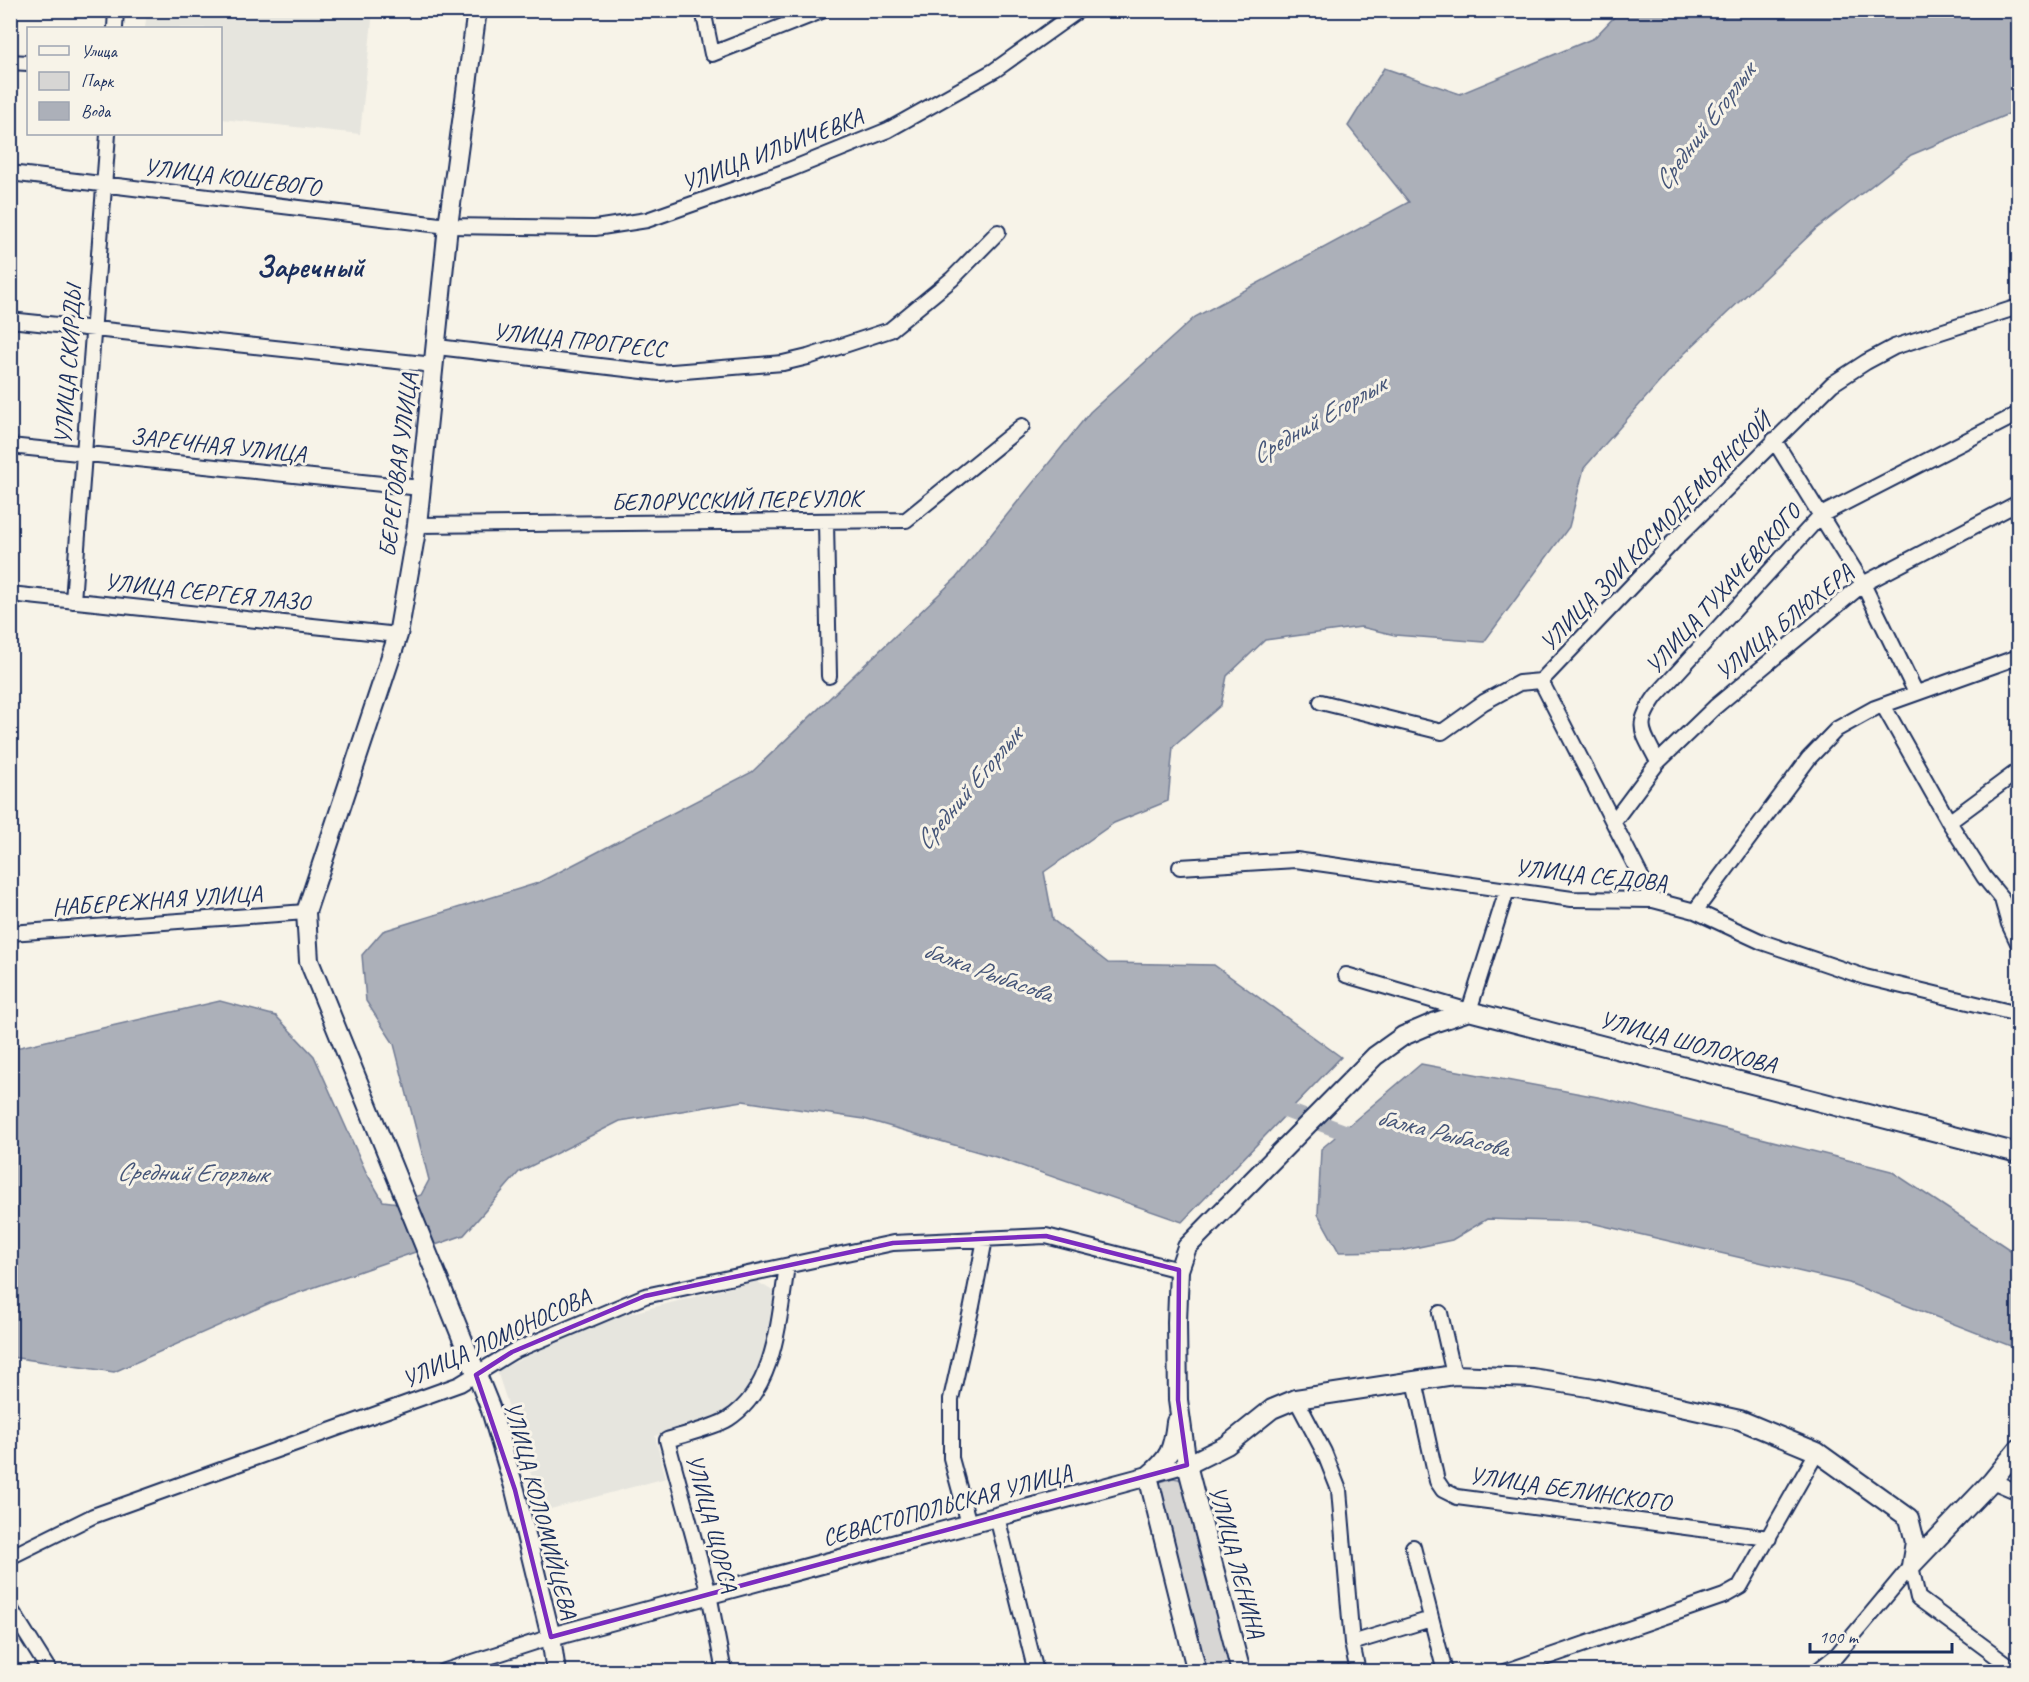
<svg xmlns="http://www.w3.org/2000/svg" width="2029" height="1682" font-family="Caveat,sans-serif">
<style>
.built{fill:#e6e5de}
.green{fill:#d7d6d4;stroke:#798299;stroke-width:1.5}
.water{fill:#acb0b9;stroke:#727c95;stroke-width:1.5}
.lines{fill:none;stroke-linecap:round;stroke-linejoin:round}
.river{stroke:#acb0b9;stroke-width:16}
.minor-casing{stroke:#1b2f5e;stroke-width:18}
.major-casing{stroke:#1b2f5e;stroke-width:22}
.minor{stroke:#f7f3e8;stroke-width:14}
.major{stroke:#f7f3e8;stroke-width:18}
.marked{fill:none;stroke:#7b2cbf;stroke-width:4.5;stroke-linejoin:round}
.labels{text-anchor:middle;stroke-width:6;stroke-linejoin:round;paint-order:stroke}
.street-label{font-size:24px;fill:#1b2f5e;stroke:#f7f3e8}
.water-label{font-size:26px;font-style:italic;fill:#465679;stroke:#f7f3e8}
.district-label{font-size:30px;font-weight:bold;fill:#1b2f5e;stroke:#f7f3e8}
</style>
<rect width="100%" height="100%" fill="#f7f3e8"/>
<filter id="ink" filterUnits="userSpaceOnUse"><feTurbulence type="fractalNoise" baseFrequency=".0167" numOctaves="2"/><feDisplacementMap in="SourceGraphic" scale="12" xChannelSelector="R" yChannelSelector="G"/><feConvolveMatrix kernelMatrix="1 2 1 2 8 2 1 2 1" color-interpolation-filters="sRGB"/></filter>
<g filter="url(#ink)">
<!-- built -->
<path class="built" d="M147 11H373L360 134 221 119 220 28H145Z
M756 1281 778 1294 754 1384 727 1412 655 1436 666 1478 543 1511 497 1371 600 1321Z"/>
<!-- green -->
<path class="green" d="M1173 1478 1179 1479 1183 1483 1231 1671H1203L1157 1488 1160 1482Z"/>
<!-- water -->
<path class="water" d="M1620 11H2018V110L1911 155 1816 229 1684 354 1584 468 1569 527 1484 642 1395 635 1361 627 1265 640 1227 676 1221 705 1173 747 1168 801 1114 823 1044 872 1053 920 1108 963 1214 965 1341 1057 1182 1222 996 1157 864 1119 743 1101 620 1121 519 1172 464 1235 272 1302 114 1372 11 1357V1049L220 1001 276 1016 314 1056 366 1172 383 1201 399 1203 421 1195 429 1180 394 1044 366 1001 362 955 383 931 538 883 752 772 956 578 1090 412 1195 317 1409 202 1348 126 1384 68 1460 94 1594 38Z
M1421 1064 1603 1098 1891 1171 2018 1255V1349L1849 1283 1587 1222 1487 1219 1452 1240 1400 1251 1339 1252 1318 1214 1321 1149Z"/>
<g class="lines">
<!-- river -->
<path class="river" d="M1269 1104 1363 1139"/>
<!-- minor casing -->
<g class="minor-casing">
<path id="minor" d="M703 10 712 54 824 10
M115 28 116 10
M10 62 28 63
M10 173 448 226 595 228 647 220 789 170 888 130 995 70 1079 10
M10 320 434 365
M437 347 660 373 783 363 808 357 890 330 952 279 998 232
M1774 440 1863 584 1916 693
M10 446 421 488
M826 522 829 676
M417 525 906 520 1022 426
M10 594 398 635
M73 601 108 134
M1321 702 1442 732 1484 702 1519 683 1541 681
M1883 705 1949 822 1984 877 2002 899 2009 924 2018 943
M1658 762C1642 730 1634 727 1656 696L1821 515 2018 414
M1614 821 1658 762 1715 707 1863 584 2018 503
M1949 822 2018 771
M1180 867 1296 860 1572 899 1653 900 1695 911 1762 942 1865 977 2018 1014
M1653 900 1541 681 1677 538 1832 384 1866 362 1894 347 2018 307
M1695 911 1809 758 1837 729 1875 708 2018 657
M10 933 306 912
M1346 975 1469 1011 1507 890
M1440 1313 1454 1375
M1415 1381 1437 1481 1443 1490 1457 1497 1769 1538
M1296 1399 1324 1452 1339 1490 1352 1643 1358 1672
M1151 1475 1187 1465
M1992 1481 2018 1492
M997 1517 1036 1672
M969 1524 951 1458V1399L972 1306 985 1239
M1413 1547 1445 1672
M10 1557 93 1516 460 1384 512 1352 645 1296 893 1243 1046 1236 1179 1270
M1911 1566 1918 1598 2018 1672
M10 1608 50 1672
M1352 1643 1431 1619
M442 1672 551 1637
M724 1672 709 1594 667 1440C682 1435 716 1427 728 1419 776 1389 779 1317 787 1266
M1504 1672 1724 1596 1740 1587 1817 1452
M1816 1672 1836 1656 1911 1566"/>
</g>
<!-- major casing -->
<g class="major-casing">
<path id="major" d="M477 10 448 226 417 525 398 635 306 912 309 961 490 1407 515 1490 551 1637 556 1672
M1187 1465 1227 1445 1272 1409 1296 1399 1454 1375 1532 1378 1594 1388 1740 1420 1817 1452 1909 1518 1915 1542 1911 1566
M1148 1476 1197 1672
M1911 1566 1992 1481 2018 1449
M551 1637 1148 1476C1170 1458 1173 1449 1176 1422
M1241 1672 1187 1465 1178 1400 1177 1322 1179 1270 1187 1247 1375 1056 1403 1036 1436 1022 1469 1011 2018 1153"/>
</g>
<!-- minor -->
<use href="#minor" class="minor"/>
<!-- major -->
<use href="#major" class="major"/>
</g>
</g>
<!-- marked area -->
<path class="marked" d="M1046 1236 1179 1270 1178 1400 1187 1465 551 1637 515 1490 476 1375 512 1352 645 1296 893 1243Z"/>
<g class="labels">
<!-- street labels -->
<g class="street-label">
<text transform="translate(772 150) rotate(-21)" y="8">УЛИЦА ИЛЬИЧЕВКА</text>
<text transform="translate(232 177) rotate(7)" y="8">УЛИЦА КОШЕВОГО</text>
<text transform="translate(579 340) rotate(6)" y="8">УЛИЦА ПРОГРЕСС</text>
<text transform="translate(68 365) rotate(-86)" y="8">УЛИЦА СКИРДЫ</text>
<text transform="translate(218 445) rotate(6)" y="8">ЗАРЕЧНАЯ УЛИЦА</text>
<text transform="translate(398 465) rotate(-83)" y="8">БЕРЕГОВАЯ УЛИЦА</text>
<text transform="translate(736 500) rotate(-1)" y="8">БЕЛОРУССКИЙ ПЕРЕУЛОК</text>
<text transform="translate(1655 532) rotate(-46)" y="8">УЛИЦА ЗОИ КОСМОДЕМЬЯНСКОЙ</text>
<text transform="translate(1723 589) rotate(-48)" y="8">УЛИЦА ТУХАЧЕВСКОГО</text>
<text transform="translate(207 592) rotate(6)" y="8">УЛИЦА СЕРГЕЯ ЛАЗО</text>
<text transform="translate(1784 622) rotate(-39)" y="8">УЛИЦА БЛЮХЕРА</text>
<text transform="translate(1591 875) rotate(6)" y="8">УЛИЦА СЕДОВА</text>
<text transform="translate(157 900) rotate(-4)" y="8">НАБЕРЕЖНАЯ УЛИЦА</text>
<text transform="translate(1688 1042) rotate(15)" y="8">УЛИЦА ШОЛОХОВА</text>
<text transform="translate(496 1338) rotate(-25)" y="8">УЛИЦА ЛОМОНОСОВА</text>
<text transform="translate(1570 1489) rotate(8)" y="8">УЛИЦА БЕЛИНСКОГО</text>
<text transform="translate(947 1505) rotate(-15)" y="8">СЕВАСТОПОЛЬСКАЯ УЛИЦА</text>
<text transform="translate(541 1510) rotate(75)" y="8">УЛИЦА КОЛОМИЙЦЕВА</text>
<text transform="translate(712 1523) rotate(75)" y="8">УЛИЦА ЩОРСА</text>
<text transform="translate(1237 1562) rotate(75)" y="8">УЛИЦА ЛЕНИНА</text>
</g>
<!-- water labels -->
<g class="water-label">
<text transform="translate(1704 126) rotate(-53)" y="9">Средний Егорлык</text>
<text transform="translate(1318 419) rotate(-30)" y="9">Средний Егорлык</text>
<text transform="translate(968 788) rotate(-50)" y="9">Средний Егорлык</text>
<text transform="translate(988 971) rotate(20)" y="9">балка Рыбасова</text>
<text transform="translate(1443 1132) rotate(14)" y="9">балка Рыбасова</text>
<text transform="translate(192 1172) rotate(1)" y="9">Средний Егорлык</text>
</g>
<!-- district labels -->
<g class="district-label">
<text x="310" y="277">Заречный</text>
</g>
</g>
<!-- margin -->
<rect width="2029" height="1682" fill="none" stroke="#f7f3e8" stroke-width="36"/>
<rect x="18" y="18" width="1993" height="1646" fill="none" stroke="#1b2f5e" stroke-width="2" filter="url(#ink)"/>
<!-- legend -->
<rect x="27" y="27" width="195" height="108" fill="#f7f3e8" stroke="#9fa5b1" stroke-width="1.5"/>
<rect x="39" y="46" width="30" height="9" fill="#f7f3e8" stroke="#9fa5b1" stroke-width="1.5"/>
<text x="81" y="57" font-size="18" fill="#1b2f5e">Улица</text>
<rect x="39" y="72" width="30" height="18" fill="#d7d6d4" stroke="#9fa5b1" stroke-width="1.5"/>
<text x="81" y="87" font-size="18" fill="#1b2f5e">Парк</text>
<rect x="39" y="102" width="30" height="18" fill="#acb0b9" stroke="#9fa5b1" stroke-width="1.5"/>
<text x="81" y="117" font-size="18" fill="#1b2f5e">Вода</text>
<!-- scale -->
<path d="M1810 1643v9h142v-9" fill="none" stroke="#1b2f5e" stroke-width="3"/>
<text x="1819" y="1643" font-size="18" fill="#1b2f5e" stroke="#f7f3e8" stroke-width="4.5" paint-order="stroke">100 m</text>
</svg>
